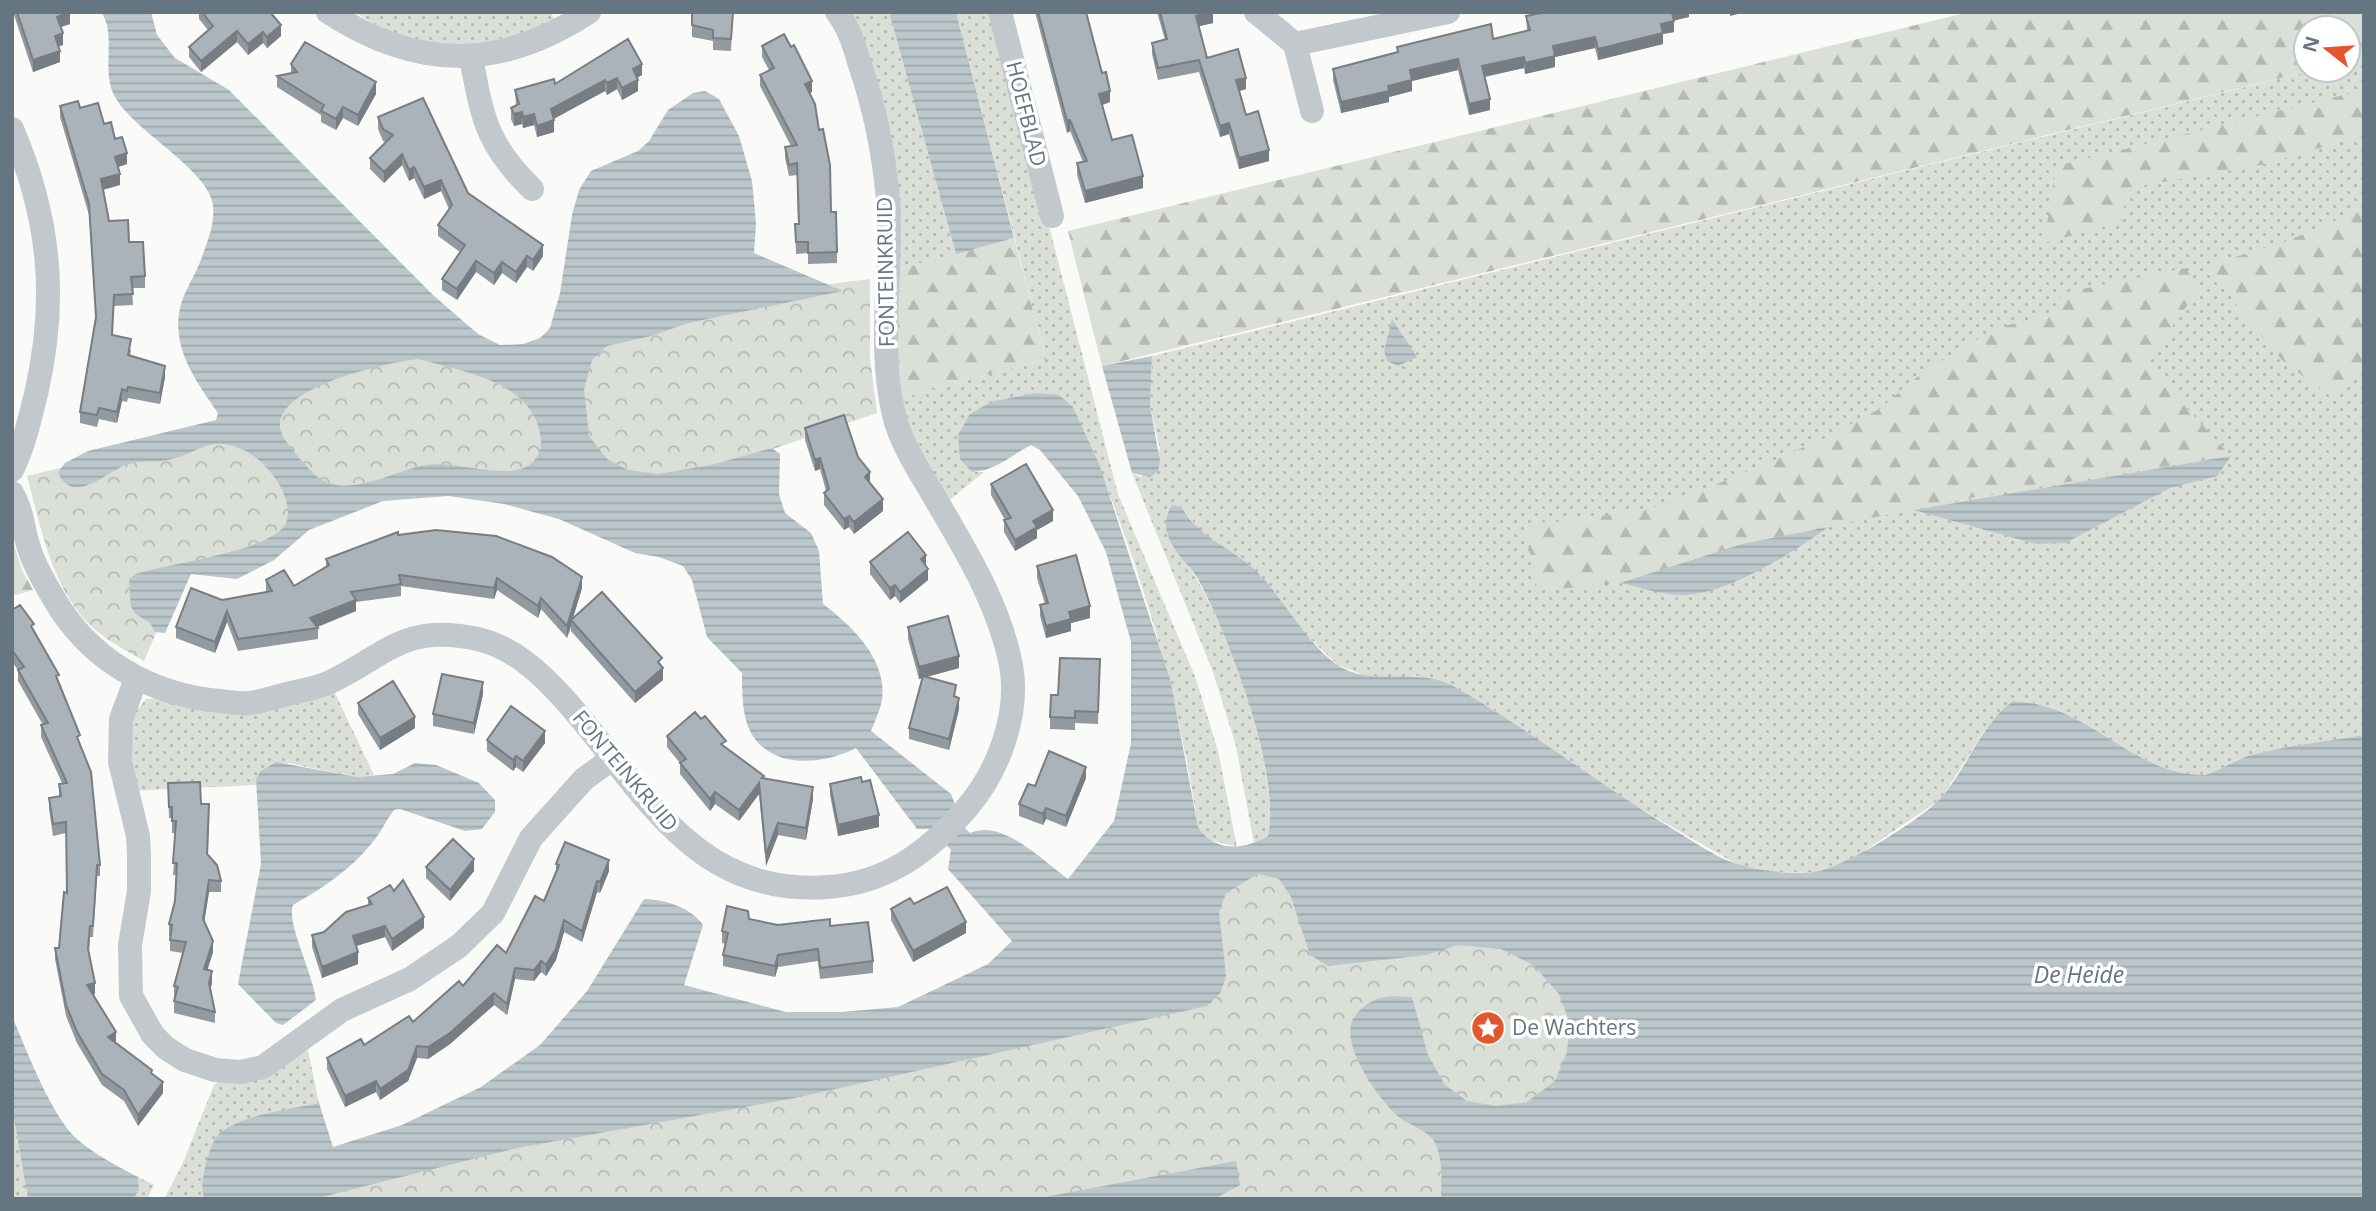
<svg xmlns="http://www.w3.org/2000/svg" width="2376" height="1211" font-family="'Open Sans',sans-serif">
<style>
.grass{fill:url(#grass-dots)}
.forest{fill:url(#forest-firs)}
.park{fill:url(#park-crowns)}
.water{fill:url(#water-rules);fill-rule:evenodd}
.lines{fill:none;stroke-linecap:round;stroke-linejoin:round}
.street{stroke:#c3c8cc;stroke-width:24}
.wall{fill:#929a9f}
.shaded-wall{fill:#777d82}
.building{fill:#aab3b9;stroke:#777d82;stroke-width:2}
.labels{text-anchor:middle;stroke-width:7;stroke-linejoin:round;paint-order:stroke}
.street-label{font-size:21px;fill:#657683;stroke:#fff}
.poi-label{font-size:21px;fill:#657683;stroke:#fff;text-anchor:start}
.water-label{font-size:23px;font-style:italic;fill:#60757c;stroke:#fff}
</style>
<defs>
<pattern id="grass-dots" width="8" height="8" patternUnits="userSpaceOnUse" patternTransform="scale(1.75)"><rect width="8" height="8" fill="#dadfd7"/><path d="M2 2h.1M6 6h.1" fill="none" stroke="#b4b9b4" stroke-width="1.8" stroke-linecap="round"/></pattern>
<pattern id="forest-firs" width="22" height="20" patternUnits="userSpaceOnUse" patternTransform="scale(1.75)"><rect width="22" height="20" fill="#dadfd7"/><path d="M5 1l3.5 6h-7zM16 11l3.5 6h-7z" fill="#b4b9b4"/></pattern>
<pattern id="park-crowns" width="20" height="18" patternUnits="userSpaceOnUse" patternTransform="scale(1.75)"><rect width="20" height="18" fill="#dadfd7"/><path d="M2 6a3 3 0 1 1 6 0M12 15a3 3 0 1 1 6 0" fill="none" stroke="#b4b9b4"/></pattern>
<pattern id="water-rules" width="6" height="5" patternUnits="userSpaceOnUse" patternTransform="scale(1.75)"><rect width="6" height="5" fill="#bbc7cb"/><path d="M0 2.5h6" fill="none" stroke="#9ca6aa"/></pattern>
</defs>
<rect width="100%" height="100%" fill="#fafaf8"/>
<!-- grass -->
<path class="grass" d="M356 12H551L554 21C527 32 499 45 470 47 431 49 387 35 356 12Z
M848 12H889L956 254 898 269Z
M956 12H994L1118 494 1196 679 1218 751 1237 847 1206 839 1198 827C1177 683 1133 540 1073 407L972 472H984L946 503 915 454 902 398 1046 359Z
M2364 58V735C2326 742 2285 745 2248 756 2236 760 2213 774 2204 775 2197 775 2185 774 2178 772 2116 756 2085 705 2013 701L1983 733 1941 799 1848 862 1816 872H1773L1738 865 1610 791 1491 708 1418 676 1392 678 1366 676 1338 665 1304 633 1277 595 1202 534 1182 507 1172 546C1220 593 1281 770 1268 836L1254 844 1236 746 1213 672 1132 473 1141 477 1160 449 1150 405 1152 356 2314 70H2348V61Z
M333 689 374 775 357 777 288 763 256 779V785L131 791 126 724 146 699Z
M308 1050 319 1103 264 1114 205 1199H164L182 1165 214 1085 221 1080H256Z
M12 1107 28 1199H12Z
M138 1177 154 1185 147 1199H134L139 1189Z"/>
<!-- forest -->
<path class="forest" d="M1969 12H2364V58L2348 61V28H2306V70H2314L1102 366 1068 231Z
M2364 90V135L2261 165 2134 187 2126 199 2121 222 2044 243 2056 166Z
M2364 207V364L2337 394H2326L2282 360 2243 315 2209 264C2264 250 2314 233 2364 207Z
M1014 238 1046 359 902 398 896 336 898 269Z
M2186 268 2198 290 2146 364 2231 456 1981 496 1742 544 1620 583 1537 591 1527 539 1530 522H1557L1650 509 1730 479 1823 439 1881 408 1923 372 1994 329 2056 312 2062 293Z
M12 538 22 570 33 590 12 596Z"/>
<!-- park -->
<path class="park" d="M870 279V358L877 413 718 468 624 507 430 479 327 506 275 545 183 570 144 661C129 652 111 643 98 632 53 596 41 528 27 476L247 424 295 369 426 342 552 368 608 312Z
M1443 854 1861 1199H198L210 1179 1054 987 1201 865Z"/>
<!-- water -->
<path class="water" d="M101 12H151L157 35 175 58 229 90 433 295 478 334 500 345 523 344 540 338 550 328 560 293 572 215 579 190 591 171 638 151 649 141 668 110 693 93 705 91 719 99 739 136 752 181 756 223 754 253 843 291 688 323 651 336 607 346 592 360 584 389 589 436 607 459 628 470 658 474 711 465 772 448 780 454 779 494 785 513 811 533 819 551 823 604C851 625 888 660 882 700 880 710 875 721 871 731L951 794 955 804 948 812 970 833C1002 818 1043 861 1068 879L1114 821 1131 743V642L1106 552 1078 496 1040 450 1031 445C1011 455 996 471 972 472L960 459 958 435 970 414 991 402 1036 393 1059 395 1073 407 1099 464 1170 679 1198 827C1215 853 1244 850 1268 836 1281 773 1229 636 1198 579 1189 564 1172 551 1168 535 1164 524 1166 515 1172 505L1182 507C1200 540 1232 547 1257 572 1286 601 1303 639 1336 664 1372 689 1417 666 1453 686 1529 729 1597 783 1671 828 1692 840 1717 859 1741 865 1764 872 1790 874 1814 872 1842 869 1922 819 1941 798 1968 767 1980 726 2013 701 2084 705 2116 756 2178 772 2185 774 2197 775 2204 775 2213 774 2236 760 2248 756 2285 745 2326 742 2364 735V1199H1441C1441 1178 1444 1160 1434 1141 1427 1130 1409 1125 1399 1117 1379 1100 1336 1040 1355 1016 1370 996 1388 995 1412 997L1428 1055 1445 1085 1467 1101 1496 1106 1527 1102 1555 1081 1567 1052 1570 1024 1559 994 1533 965 1501 949 1458 945 1426 955 1328 966 1310 955 1291 897 1279 879 1258 874 1226 893 1219 912 1226 976 1221 992 1207 1006 795 1098 517 1148 314 1199H205C200 1188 203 1179 205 1167 207 1158 213 1139 220 1133 246 1113 288 1110 319 1103L333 1147 402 1125 481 1087 540 1045 587 991 644 899C664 899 692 908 703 925L684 985 786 1012H842L898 1007 988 964 1012 941 948 869 951 850 932 829H917L856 748C825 764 773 771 751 733 742 716 742 693 742 673L707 637 692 580 683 566 659 557 635 553 559 519 504 504 448 496 383 501 309 530 274 560 237 579 191 574 165 633 155 632 150 623 136 614 131 607 129 579 136 574C167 563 272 552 286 523 290 513 287 501 283 492 276 475 260 458 244 450 208 434 201 453 168 460 156 463 143 460 131 463 110 468 73 509 58 472L65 463 88 451 216 420 218 413C195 380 168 343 182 301 187 286 197 272 202 257 208 240 215 223 213 205 208 168 131 130 114 95 101 69 117 34 101 12ZM419 359C464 372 537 382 541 441 542 451 535 463 526 467 501 479 455 460 426 465 395 470 349 499 319 478 312 473 306 465 300 459 293 450 282 439 280 428 274 387 389 362 419 359Z
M889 12H956L1014 238 956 254Z
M1392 319 1417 357 1398 366 1387 361 1384 351Z
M1152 356 1150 405 1160 462 1158 471 1150 477 1132 473 1102 366Z
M2231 456 2217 476 2170 488 2065 543 2036 544 1914 510Z
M1828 527C1793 553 1729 593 1685 595 1665 596 1640 587 1620 583L1742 544Z
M276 762 357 777 393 774 415 763 436 765 479 783 495 800V812L482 829 465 831 400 809 394 810C386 820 381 833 372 843 350 870 323 888 293 905 286 923 313 973 316 1000L283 1025 276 1023 238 984 261 864 256 779 261 771Z
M12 1016C26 1049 52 1118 78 1140 96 1155 117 1166 138 1177L139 1189 134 1199H28L12 1107Z
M1236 1161 1240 1185 1214 1199H1034Z"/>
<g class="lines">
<!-- street -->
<path class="street" d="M328 12C417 70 499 71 589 12
M1000 12 1052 216
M1256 12 1295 44 1312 111
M1295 44 1448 12
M471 58C483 119 486 144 532 189
M12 129C50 218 58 299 36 394 29 421 24 446 12 470
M12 493C23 511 23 532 30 551 35 567 45 583 53 597 88 659 150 695 220 701 230 702 241 704 251 703 264 701 278 696 291 693 304 690 318 688 330 682 385 656 403 624 473 638 511 645 540 672 565 700 642 786 692 897 828 887 887 883 928 852 966 809 998 772 1020 715 1011 665 999 604 966 551 935 498 920 472 901 444 894 415 877 344 893 271 888 199 884 156 875 109 861 68 855 48 850 29 837 12
M136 679 121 719 120 762 138 836 139 856V891L130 945 131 996 153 1035 166 1048 185 1060 215 1070 241 1072 263 1067 342 1010 410 979 459 946 493 913 531 838 584 779 613 758"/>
</g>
<!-- wall -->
<path class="wall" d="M13 12H69L70 24 61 27 63 45 59 46 60 62 33 72Z
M199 12H270L281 36 267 48 263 43 248 55 237 42 201 72 189 57V47L208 30 199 19Z
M692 12H733L731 51 713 50V41L692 37Z
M1035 12H1086L1110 102 1102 105 1112 140 1143 188 1085 203 1077 175V163L1083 162 1070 131 1067 133Z
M1157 12H1213V23L1199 26 1207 58 1246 89 1239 91 1246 115 1269 161 1239 169 1229 134 1220 137 1199 72 1158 80 1152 54V43L1165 40Z
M1689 12V17L1674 20V32L1663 34V44L1598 60 1595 48 1555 57V67L1525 74 1524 68 1485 77 1490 110 1469 115 1458 70 1412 81V91L1389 97V102L1341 113 1333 80V69L1397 52V47L1493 39 1527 31 1526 16Z
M762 46 812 92 810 93 831 212 837 252V263L808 264V253L796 254 795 224H798L797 175 789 176 785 158V147L791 146 760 86V75L769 70 762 57Z
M291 64 376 94 358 126 343 118 336 130 321 122V115L277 87V76L291 73Z
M642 75 637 78 638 91 622 100 617 89 607 95 605 91 554 119V132L537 137 534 125 523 128 522 124 514 126 511 119V108L516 105 515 90 555 84Z
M60 106 80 108 104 124 115 139 127 164 118 167 120 185 103 190 109 221 129 242 145 276V288H132L133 305 114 306 112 335 131 350 130 356 165 377 160 404 128 398 127 402 122 401 117 423 99 419 97 427 80 423V412L96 320 89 215 60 117Z
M378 117 543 256 533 271 527 267 516 283 502 273 494 285 476 272 457 300 442 290V279L460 252 438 236V225L449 209 441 191 424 199 414 178 409 181 402 165 384 183 370 169V158L386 142 383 141 378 129Z
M805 428 858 457 883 511 854 534 849 527 844 530 824 505V493L826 491 820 469 815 471 805 440Z
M991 484 1053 521 1037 530V538L1015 551 1004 532V520H1005L991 495Z
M398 535 582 588 573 618 662 666 663 680 635 703 571 631V626L567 638 541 609 538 618 497 590 494 599 401 586V596L356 602V611L318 627V639L238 651 227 622 215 653 176 638V627L222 600 266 592V580L294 586 326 567V559Z
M870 562 926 566 928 580 900 603 895 596 890 600 870 574Z
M1037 566 1090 618 1071 623V631L1046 638 1040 616V605L1045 604 1037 578Z
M12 610 34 631 59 684 80 745 100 865V876H97L93 937H90L89 953 95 994 93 995 116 1042 152 1074 163 1093 138 1126 124 1101 102 1085 77 1043 66 1016 55 959V948H59L67 893 66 833 53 836 49 809V798L59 796V784L62 783 41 737V725H43L18 681V670L12 662Z
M908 627 959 668 926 677 956 697 959 709 949 750 909 739V728L922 678 919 679 908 639Z
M1100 659 1098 724 1075 723V730L1050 729V717L1058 695Z
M483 694 474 734 433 726V714Z
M358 703 415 728 380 750 358 714Z
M667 736 726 748 764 779 813 799 806 840 778 835 766 866 759 794 739 821 715 804 710 811 680 774V763L667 747Z
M487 740 545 743 523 772 516 767 513 771 487 751Z
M1086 778 1066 827 1046 819 1043 825 1019 816V804L1035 786Z
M862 782 879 827 838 836 830 795V784Z
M168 783 201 804 209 816 208 855 221 881V892H209L204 922 213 952 207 970 212 983 210 990 215 1012V1023L174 1013V986L183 953 170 951V936H169V924L175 901 176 875H173L176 833H172V818H169Z
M556 864 609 871 600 893 597 892 582 942 564 932 556 960 546 976 541 972 534 981 515 979 507 1015 494 1005 450 1044 428 1059 417 1058 408 1081 380 1100 376 1092 345 1107 327 1069V1058L364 1045 413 1022 463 986 506 953 544 901 556 873Z
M426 867 474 871 450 901 426 878Z
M394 891 424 928 392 951 385 937 356 946 358 964 322 978 312 947V935L324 932 368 905V898Z
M914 904 966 933 913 962 891 920V909Z
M749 919 778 925 830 926 873 961V973L820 979 818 961 778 967 775 977 723 966V955L726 944 722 943V931Z"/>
<!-- shaded-wall -->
<path class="shaded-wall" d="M1210 12H1213V23L1196 27V16Z
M1672 12H1689V17L1672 21Z
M1730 12H1746L1730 16Z
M70 13V24L57 28V17Z
M1674 21V32L1663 34V44L1598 60V49L1661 24Z
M281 25V36L267 48V37Z
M237 31V42L201 72V61Z
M263 32V43L248 55V44Z
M63 33V45L55 47V36Z
M1595 37V48L1555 57V67L1525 74V63L1553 46Z
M60 51V62L33 72V60Z
M1524 57V68L1482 77V66Z
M1458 59V70L1412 81V91L1389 97V102L1341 113V102L1388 86 1410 70Z
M642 64V75L633 80V69Z
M617 78V89L607 95V83Z
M1246 78V89L1236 92V80Z
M605 80V91L551 120V109Z
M638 80V91L622 100V88Z
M812 81V92L805 96V84Z
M376 82V94L358 126V115Z
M1110 91V102L1099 106V94Z
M1490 99V110L1469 115V104Z
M343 107V118L336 130V119Z
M522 112V124L514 126V114Z
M534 114V125L523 128V117Z
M554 120V132L537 137V126Z
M1070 120V131L1067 133V121Z
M1229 123V134L1220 137V126Z
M1269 150V161L1239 169V158Z
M127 153V164L115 168V157Z
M402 154V165L384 183V172Z
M414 167V178L409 181V170Z
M120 174V185L101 190V179Z
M1143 176V188L1085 203V191Z
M441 180V191L424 199V187Z
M543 245V256L533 271V260Z
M527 256V267L516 283V272Z
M476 261V272L457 300V289Z
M502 262V273L494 285V273Z
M165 366V377L160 404V393Z
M122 389V401L117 423V412Z
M820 458V469L815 471V460Z
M870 472V483L865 477Z
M883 499V511L854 534V522Z
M1053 510V521L1037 530V538L1015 551V540L1033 521Z
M849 516V527L844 530V519Z
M926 555V566L921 559Z
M928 569V580L900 603V592Z
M582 577V588L572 621 571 620V626L567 638V626Z
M497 578V590L494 599V588Z
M895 585V596L890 600V588Z
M541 598V609L538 618V606Z
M356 600V611L313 628 310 618Z
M1090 606V618L1071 623V631L1046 638V626L1069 612Z
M227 611V622L215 653V642Z
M959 656V668L919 679V667Z
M663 668V680L635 703V692Z
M483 682V694L474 734V723Z
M959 698V709L949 750V739Z
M415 717V728L380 750V738Z
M545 731V743L523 772V761Z
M516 756V767L513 771V760Z
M1086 767V778L1066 827V816Z
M759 783V794L739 821V810Z
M813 787V799L806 840V828Z
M715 792V804L710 811V799Z
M1046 808V819L1043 825V814Z
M879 815V827L838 836V825Z
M778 823V835L766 866V854Z
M474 859V871L450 901V890Z
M609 860V871L600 893V882Z
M209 880V892L203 930V919Z
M597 881V892L582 942V931Z
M424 917V928L392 951V939Z
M564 920V932L556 960 546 976V965Z
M966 922V933L913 962V951Z
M385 926V937L353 947V936Z
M213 941V952L204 981V969Z
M358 952V964L322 978V967Z
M778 955V967L775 977V966Z
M541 961V972L534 981V970Z
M515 968V979L507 1015V1004Z
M212 971V983L209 995V983Z
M95 983V994L87 996V985Z
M494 993V1005L450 1044 428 1059V1047Z
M116 1032V1043L108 1037Z
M417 1046V1058L408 1081 380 1100V1089Z
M376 1081V1092L345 1107V1096Z
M163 1082V1093L138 1126V1115Z"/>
<!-- building -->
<path class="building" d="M17 12H69L57 17 63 33 55 36 60 51 33 60Z
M202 12H270L281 25 267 37 263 32 248 44 237 31 201 61 189 47 213 26Z
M692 12H733L731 39 713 38V30L692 25Z
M1038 12H1086L1102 73 1106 72 1110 91 1099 94 1112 140 1132 135 1143 176 1085 191 1077 163 1087 161 1070 120 1067 121Z
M1160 12H1210L1196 16 1207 58 1238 49 1246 78 1236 80 1246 115 1258 111 1269 150 1239 158 1229 123 1220 126 1199 60 1158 68 1152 43 1167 39Z
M1546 12H1672L1674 21 1661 24 1663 33 1598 49 1595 37 1553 46 1555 56 1525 63 1524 57 1482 66 1490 99 1469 104 1458 59 1410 70 1412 80 1388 86 1389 91 1341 102 1333 69 1398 52 1397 47 1491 24 1493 39 1530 30 1526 16Z
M784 34 791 47 794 45 812 81 805 84 815 104 819 130 823 129 830 165 831 212H836L837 252 808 253V242H796L795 224H799L797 163 789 165 785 147 797 145 760 75 774 68 762 46Z
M628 39 642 64 633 69 638 80 622 88 617 78 607 83 605 80 551 109 554 120 537 126 534 114 523 117 522 112 514 114 511 108 519 104 515 90 554 79 555 84Z
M305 42 376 82 358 115 343 107 336 119 321 111 324 105 277 76 297 72 291 64Z
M423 98 468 193 543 245 533 260 527 256 516 272 502 262 494 273 476 261 457 289 442 279 465 245 438 225 452 205 441 180 424 187 414 167 409 170 402 154 384 172 370 158 393 135 383 129 378 117Z
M78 101 80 108 98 103 104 124 111 122 115 139 122 137 127 153 115 157 120 174 101 179 109 221 128 220 129 242H143L145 276 131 277 133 294 114 295 112 335 131 339 128 355 165 366 160 393 128 387 127 391 122 389 117 412 99 408 97 415 80 412 96 317 89 204 60 106Z
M844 415 858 457 870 472 865 477 883 499 854 522 849 516 844 519 824 493 829 489 820 458 815 460 805 428Z
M1026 464 1053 510 1033 521 1037 527 1015 540 1004 520 1011 518 991 484Z
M436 530 496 536 552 557 582 577 567 626 541 598 538 606 497 578 494 588 399 575 401 584 351 592 356 600 310 618 318 628 238 639 227 611 215 642 176 627 191 588 222 600 272 591 266 580 284 570 294 586 329 565 326 559 398 532V535Z
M908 532 926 555 921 559 928 569 900 592 895 585 890 588 870 562Z
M1076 555 1090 606 1069 612 1071 619 1046 626 1040 605 1048 603 1037 566Z
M602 592 662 658 658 662 663 668 635 692 571 620Z
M20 605 34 624 31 626 59 675 56 676 80 735 77 737 91 772 100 865H97L93 926H90L88 949 95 983 87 985 116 1032 108 1037 152 1070 151 1073 163 1082 138 1115 124 1090 102 1074 77 1032 66 1005 55 948H59L64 892 67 893 66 822 53 824 49 798 61 796 59 784 67 783 41 725 48 723 18 670 24 667 12 650V610Z
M948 616 959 656 919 667 908 627Z
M1060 658 1100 659 1098 712 1075 711V718L1050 717 1051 695H1058Z
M442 674 483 682 474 723 433 714Z
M923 676 956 685 954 696 959 698 949 739 909 728Z
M393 681 415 717 380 738 358 703Z
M511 706 545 731 523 761 516 756 513 760 487 740Z
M695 712 701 719 705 716 726 741 721 744 764 776 762 778 813 787 806 828 778 823 766 854 759 783 739 810 715 792 710 799 680 763 686 759 667 736Z
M1049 751 1086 767 1066 816 1046 808 1043 814 1019 804 1028 784 1035 786Z
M861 777 862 782 870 780 879 815 838 825 830 784Z
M200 782 201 804H209L207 854 217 865 221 881 209 880 203 919 213 941 204 969 212 971 209 983 215 1012 174 1001 178 987 174 986 186 942 170 940 172 925 169 924 175 901 177 863H173L176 821H172V807H169L168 783Z
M453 839 474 859 450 890 426 867Z
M565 842 609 860 600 882 597 881 582 931 564 920 556 949 546 965 541 961 534 970 515 968 507 1004 494 993 450 1033 428 1047 417 1046 408 1070 380 1089 376 1081 345 1096 327 1058 361 1039 364 1045 409 1016 413 1022 459 981 463 986 497 945 506 953 535 896 544 901 559 865 556 864Z
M403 880 424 917 392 939 385 926 353 936 358 952 322 967 312 935 324 932 346 912 372 904 368 898 390 885 394 891Z
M947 887 966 922 913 951 891 909 910 898 914 904Z
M727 906 748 911 749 919 778 925 830 919V926L868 922 873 961 820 968 818 949 778 955 775 966 723 955 728 933 722 931Z"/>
<!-- icons -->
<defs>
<g id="sight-disc" transform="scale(1.75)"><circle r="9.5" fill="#e4572e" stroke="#fff"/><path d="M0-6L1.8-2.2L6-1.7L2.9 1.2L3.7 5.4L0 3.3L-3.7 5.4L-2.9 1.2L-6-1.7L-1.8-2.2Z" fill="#fff"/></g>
</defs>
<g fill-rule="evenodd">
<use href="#sight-disc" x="1488" y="1028"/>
</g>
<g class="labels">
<!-- street labels -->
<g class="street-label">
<text transform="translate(1026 114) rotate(76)" y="7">HOEFBLAD</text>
<text transform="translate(886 272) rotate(-91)" y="7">FONTEINKRUID</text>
<text transform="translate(625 771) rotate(50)" y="7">FONTEINKRUID</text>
</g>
<!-- poi labels -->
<g class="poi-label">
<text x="1512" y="1035">De Wachters</text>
</g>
<!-- water labels -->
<g class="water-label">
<text x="2079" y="983">De Heide</text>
</g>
</g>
<!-- border -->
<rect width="2376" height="1211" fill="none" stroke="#657683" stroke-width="28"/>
<!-- north arrow -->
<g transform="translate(2327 49) rotate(287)"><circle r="33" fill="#ffffff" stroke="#c1c8cd" stroke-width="2"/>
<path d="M0-5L12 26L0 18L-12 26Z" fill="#e4572e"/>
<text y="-10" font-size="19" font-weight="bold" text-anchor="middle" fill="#657683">N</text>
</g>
</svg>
